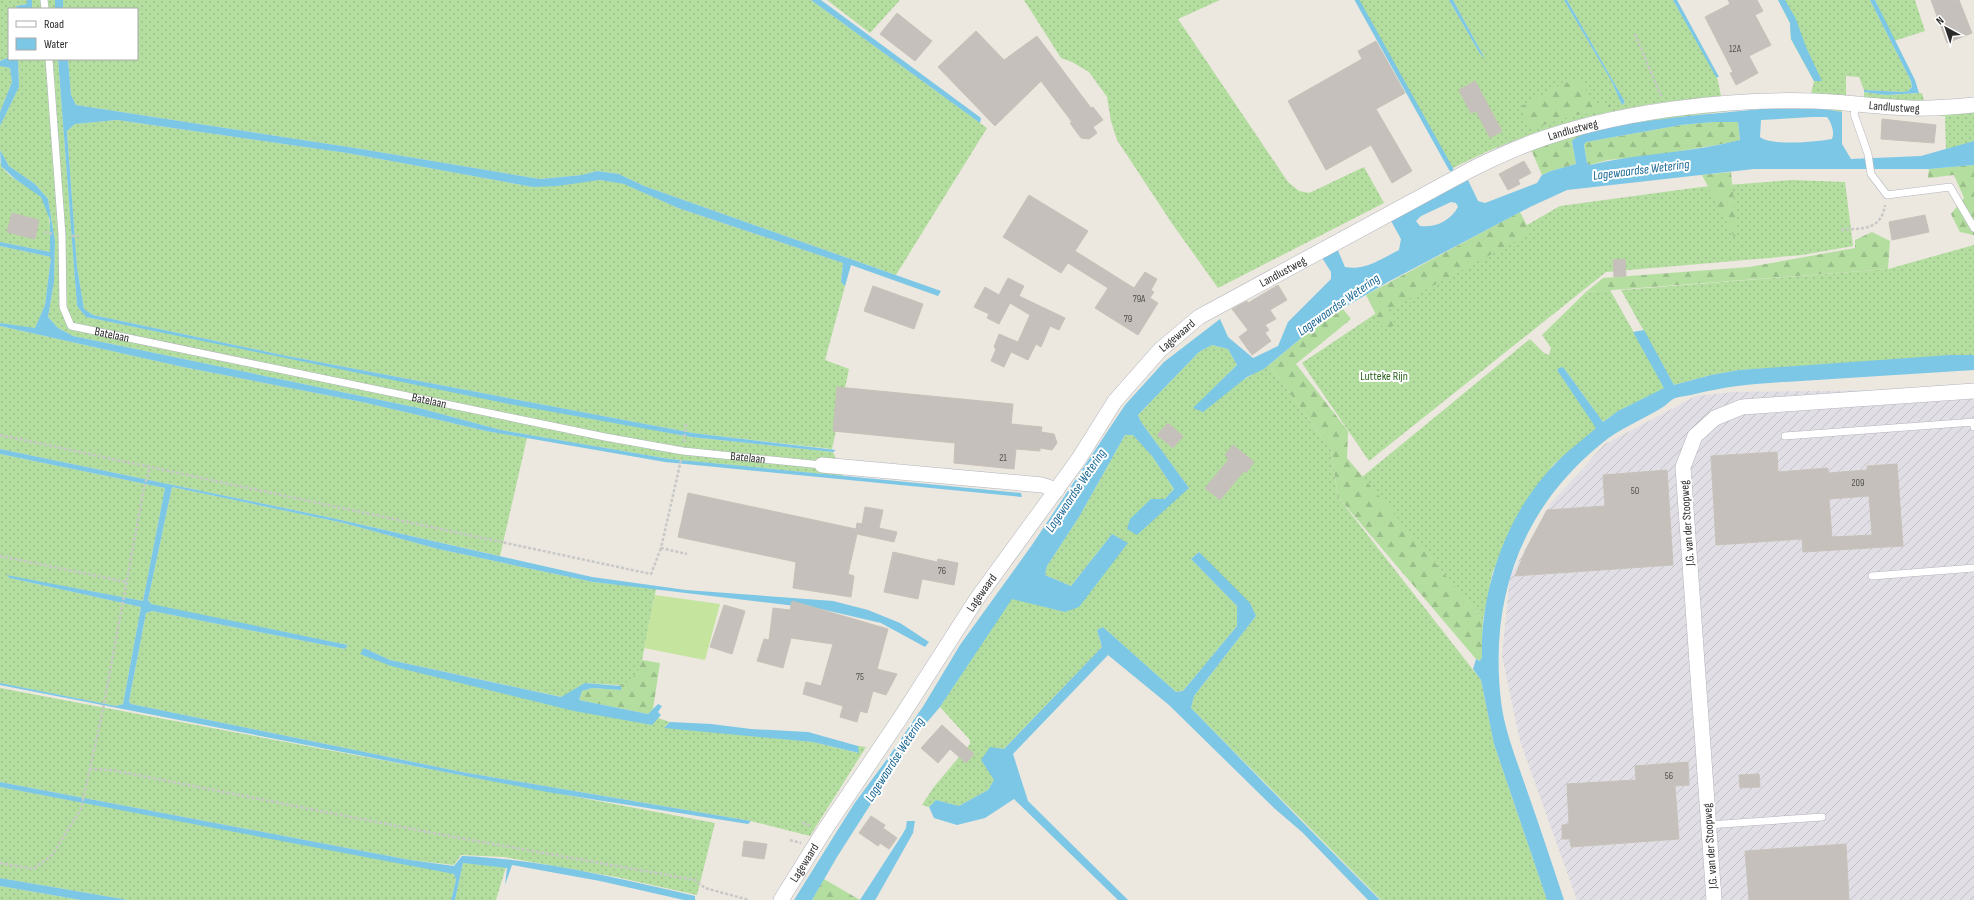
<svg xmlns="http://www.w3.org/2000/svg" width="1974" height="900" font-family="'Sofia Sans Condensed',sans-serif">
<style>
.industrial{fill:url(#industrial-furrows)}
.grass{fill:url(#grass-dots)}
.forest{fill:url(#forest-firs)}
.pitch{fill:#c5e49d}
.water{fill:#7bc7e5;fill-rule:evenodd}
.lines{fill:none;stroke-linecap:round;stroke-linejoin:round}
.stream{stroke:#7bc7e5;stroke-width:4.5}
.building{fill:#c5c0bb;stroke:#c7c2b9;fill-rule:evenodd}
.lane-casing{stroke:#b2b5be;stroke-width:8}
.street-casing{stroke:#b2b5be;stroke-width:16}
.path{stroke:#c8c8c8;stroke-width:2.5;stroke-dasharray:3 2;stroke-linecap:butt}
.lane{stroke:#fff;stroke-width:7}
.street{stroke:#fff;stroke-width:15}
.labels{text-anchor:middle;stroke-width:4;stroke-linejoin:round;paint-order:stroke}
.number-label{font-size:10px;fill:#52504f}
.street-label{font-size:12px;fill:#2b2b2b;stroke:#fff}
.park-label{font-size:12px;fill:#2d6420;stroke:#fff}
.water-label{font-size:13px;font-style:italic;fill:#186693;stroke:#fff}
</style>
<defs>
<pattern id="industrial-furrows" width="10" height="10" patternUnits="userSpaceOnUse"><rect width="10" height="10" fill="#e1dfe5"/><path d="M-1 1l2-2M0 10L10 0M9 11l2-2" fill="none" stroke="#c1c0c5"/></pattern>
<pattern id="grass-dots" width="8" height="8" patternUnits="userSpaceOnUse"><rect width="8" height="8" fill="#b4dea0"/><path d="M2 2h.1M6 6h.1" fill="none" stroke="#9bbf8a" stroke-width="1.8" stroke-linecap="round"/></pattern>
<pattern id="forest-firs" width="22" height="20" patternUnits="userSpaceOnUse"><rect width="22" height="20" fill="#b4dea0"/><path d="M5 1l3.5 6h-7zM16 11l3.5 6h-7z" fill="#9bbf8a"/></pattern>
</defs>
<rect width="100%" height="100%" fill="#ece7df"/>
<!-- industrial -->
<path class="industrial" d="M1974 389V900H1577L1520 741 1502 656 1510 577 1551 503 1605 444 1696 396 1734 392Z"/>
<!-- grass -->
<path class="grass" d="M0 0H27V4L16 6 17 9H9V57L0 61Z
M32 0H55V9H32Z
M63 0H811L987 128 896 275 644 186 619 174 597 171 582 175 540 179 355 148 76 105 71 95 68 59H137V9H63Z
M827 0H900L870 33Z
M1024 0H1220L1178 19 1288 182 1299 191 1309 193 1364 167 1384 203 1218 288 1171 222 1117 140 1111 121 1107 97 1089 72 1072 62 1061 58Z
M1356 0H1449L1479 52 1484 57 1453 0H1564L1612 82 1622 105 1625 102 1567 0H1673L1717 77 1721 96C1623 104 1538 124 1451 169Z
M1778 0H1870L1911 81 1912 87 1908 91 1903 92 1864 90 1859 77 1846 76V98H1810L1814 81 1791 39 1790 23Z
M1875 0H1915L1925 31 1894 41Z
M18 59H58L77 306 86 317 690 437 833 452 843 476 670 459 501 430 419 408 73 336 58 328 48 317 54 282 55 241 48 199 35 184 9 166 0 150V126L19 87Z
M0 66 10 68 12 82 0 112Z
M1864 92 1886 95 1922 93 1925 104 1864 98Z
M1974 111V141L1946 150 1945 116H1939V112Z
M117 120 347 153 533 187 600 180 625 184 678 208 843 263 841 282 845 286 825 360 849 369 832 449 693 433 282 355 93 315 84 309 77 267 67 131 75 124Z
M0 162C6 180 33 186 42 198 52 214 50 234 50 252L0 242Z
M1792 180 1845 182 1853 246 1802 255 1606 272 1369 461 1302 363 1396 300 1560 206 1701 187Z
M1974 245V355L1739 370 1711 375 1674 385 1621 290 1888 269Z
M0 246 51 257 45 305 35 329 0 323Z
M1610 290 1665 388 1618 411 1603 422 1563 367 1557 370 1597 428 1554 464 1528 498 1508 534 1492 574 1483 620 1362 477 1530 339 1544 353 1549 355 1551 348 1542 335 1586 292Z
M0 326 183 367 362 402 486 431 527 438 500 556 332 518 0 449Z
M1212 345 1228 349 1237 365 1194 408 1269 365 1331 450 1338 497 1481 680 1494 744 1547 900H1381L1191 708 1194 696 1256 616 1199 552 1191 559 1237 606V626L1183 691 1176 692 1103 627 1097 630 1102 647 1004 749 994 780 988 790 959 806 936 800 929 807 922 805 933 788 970 744V740L940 707 1012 598 1065 612 1127 543 1112 534 1071 586 1045 575 1047 566 1079 517 1125 435 1133 434 1152 456 1174 489 1165 499 1130 519 1189 488 1141 422 1138 415 1199 352Z
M0 454 165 488 143 601 7 576 10 578 141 607 123 704 116 706 0 683Z
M172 487 344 523 438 549 593 582 656 589 642 660 639 670 630 682 618 685 585 683 562 697 390 660 364 648 361 654 651 725 658 718 670 722 665 727 813 742 858 753V746L866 747 810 836 751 821 462 772 131 704 129 701 146 613 152 611 345 649 348 645 151 605 148 600Z
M0 688 715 823 697 895 616 877 504 857 461 855 454 865 410 860 0 782Z
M0 787 438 869 454 874 456 880 451 900H128L0 878Z
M463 863 506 867 496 900H455Z
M0 886 81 900H0Z"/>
<!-- forest -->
<path class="forest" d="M1580 77 1593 104 1609 103 1612 111 1575 115 1531 129 1520 107 1554 88Z
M1761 105 1840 108 1842 112C1769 99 1676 119 1603 129 1593 130 1581 137 1572 141L1576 164 1551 171 1542 175 1530 147 1641 118Z
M1713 122H1738L1740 141 1657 155 1608 160 1589 165 1587 163 1584 145 1586 142 1681 125Z
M1974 165V235L1960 232 1951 214 1964 198 1954 175 1928 178 1929 169Z
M1731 172 1738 244 1702 175Z
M1520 212 1531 233 1388 310 1395 325 1384 330 1366 295Z
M1872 232 1890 241 1888 269 1586 292 1603 278 1749 267 1855 248V240Z
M1343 309 1351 319 1296 364 1348 431 1347 458 1483 620 1482 657 1481 661 1476 659 1338 497 1331 450 1269 365 1324 319Z
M642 660 660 663 653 709 648 714 579 700 582 691 592 688 621 690V686L618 685C632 682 638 674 642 660Z
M824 879 860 900H812Z"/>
<!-- pitch -->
<path class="pitch" d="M655 595 720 604 705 660 644 648Z"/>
<!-- water -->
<path class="water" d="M27 0H32V9H17L16 6 27 4Z
M55 0H63V9H55Z
M811 0H821L981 118 980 123Z
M1449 0H1453L1485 59 1479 52Z
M1564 0H1567L1625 102 1622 105 1612 82Z
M1673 0H1677L1719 77H1716Z
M1778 0H1785L1796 19 1806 47 1822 81H1814L1791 39 1790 23Z
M1870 0H1875L1915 80 1919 93 1886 95 1864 92V90L1903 92 1908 91 1912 87 1911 81Z
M9 57V59H18L19 87 0 126V112L12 82 10 68 0 66V61Z
M58 59H68L71 95 76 105 355 148 540 179 582 175 597 171 619 174 644 186 941 291 938 296 851 265 845 286 841 282 843 263 678 208 624 184 600 180 557 186 533 187 347 153 117 120 75 124 67 131 77 267 84 309 93 315 282 355 693 433 836 450 833 452 691 437 509 404 86 317 77 306Z
M1760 109H1824L1842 112V144L1851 159 1921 156 1974 141V165L1929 169H1754L1567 190 1530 207 1388 282 1324 319 1264 369 1247 377 1203 412 1193 408 1237 365 1228 349 1212 345 1199 352 1138 415 1141 422 1189 488 1137 535 1127 529 1130 519 1151 499H1165L1174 489 1152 456 1133 435H1125L1079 517 1047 566 1045 575 1071 586 1112 534 1128 543 1079 607 1065 612 1012 599 940 707 911 741 837 857 812 900H794L854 804 890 755 924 705 960 645 1032 545 1125 405 1164 362 1220 319 1228 337 1253 358 1278 346 1288 322 1331 279V272L1319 253 1336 246 1345 267C1365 271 1381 259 1399 250L1401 239 1390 219 1468 180 1478 201 1485 203 1537 183 1542 175 1551 171 1576 164 1572 141C1590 122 1727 113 1760 109ZM1812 117H1827C1831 122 1835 132 1832 139 1818 142 1770 146 1760 137L1761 120ZM1713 122H1738L1740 140C1691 153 1639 153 1590 165L1587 163 1584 145 1586 142 1681 125ZM1451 202 1456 203 1458 207C1450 221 1436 228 1420 226L1416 221 1421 216Z
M0 150 9 166 35 184 48 199 55 241 54 282 48 317 58 328 73 336 419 408 501 430 670 459 1021 493 1022 497 665 462 486 431 362 402 183 367 0 326V323L35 328 45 305 51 257 0 246V242L50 252V220L41 197 15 179 1 166Z
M1644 330 1674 385 1711 375 1739 370 1950 355H1974V370C1916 374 1858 377 1801 381 1765 383 1730 385 1695 394 1688 396 1679 396 1673 399 1670 401 1666 405 1663 407 1642 420 1620 428 1601 444 1521 509 1489 599 1501 701 1504 728 1515 756 1524 782 1538 821 1551 861 1564 900H1547L1494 744 1481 680 1473 669 1476 659 1480 661 1482 657C1480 590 1507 512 1555 464 1567 451 1583 440 1596 428L1557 370 1559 368 1563 367 1603 422 1618 411 1664 388 1633 332Z
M0 449 332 518 592 577 686 590 833 601 868 610 900 623 929 642 925 647 881 623 821 609 593 582 438 549 344 523 172 487 148 600 151 604 348 645 345 649 152 611 146 613 129 701 131 704 462 772 751 821 748 824 547 792 0 685V683L116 706 123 704 141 607 10 578 6 575 143 601 165 488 0 454Z
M1199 552 1250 603 1256 616 1194 696 1191 708C1254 772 1316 837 1380 900H1368L1302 832 1274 808 1169 705 1108 655 1013 754 1028 801 1128 900H1118L1014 799 985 818 957 825 934 818 929 807 936 800 959 806 988 790 994 780 981 760 990 747 1004 749 1102 647 1097 630 1103 627 1176 692 1183 691 1237 626V606L1191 559Z
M364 648 390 660 561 697 585 683 621 686V690L592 688 582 691 579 700 648 714 658 704 662 706 658 712 661 715 652 725 574 711 391 666 360 654Z
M670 722 711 724 751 729 808 732 858 746 859 753 813 742 664 728Z
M0 782 410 860 454 866 462 856C540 859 618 878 695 896V900H684L600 881 512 865 505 885 507 868 463 863 455 900H451L456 880 454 874 0 787Z
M907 821H915L913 833 877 897 875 900H860L902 835 906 828Z
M0 878 128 900H81L0 886Z"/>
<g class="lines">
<!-- stream -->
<path class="stream" d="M1357 0 1451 169"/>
</g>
<!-- building -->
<path class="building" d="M1728 0H1757L1763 11 1755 15 1771 45 1749 56 1758 73 1736 85 1730 73 1733 72 1705 17 1730 4Z
M1931 0H1959L1972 33 1947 43Z
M897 13 932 41 915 61 880 34Z
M976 31 1004 60 1037 36 1091 108 1093 107 1103 120 1093 127 1097 133 1089 139 1081 138 1070 123 1072 122 1041 81 995 126 938 67Z
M1376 41 1405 93 1376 109 1412 171 1392 183 1371 145 1326 170 1288 101 1362 59 1358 51Z
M1475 81 1502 131 1490 138 1476 111 1471 113 1459 90Z
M1882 119 1936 125 1934 143 1881 139Z
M1524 161 1531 173 1518 180 1520 184 1508 190 1499 174Z
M1029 195 1088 231 1075 251 1134 288 1145 272 1157 279 1151 290 1154 292 1150 298 1158 303 1138 335 1095 308 1108 288 1068 263 1061 273 1003 237Z
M12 213 39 220 35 239 7 232Z
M1925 215 1929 232 1892 240 1889 222Z
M1625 259 1626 276 1614 277 1613 260Z
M1008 278 1024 286 1019 296 1065 318 1059 330 1050 326 1041 347 1036 344 1028 360 1011 352 1004 367 991 361 996 349 994 347 999 334 1018 342 1030 315 1010 303 999 324 987 318 989 314 974 307 985 287 999 295Z
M1278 285 1287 300 1270 310 1276 319 1265 325 1269 330 1265 333 1271 341 1252 355 1239 337 1248 330 1232 309 1247 301 1248 303Z
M873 286 923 304 914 329 864 311Z
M837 387 1013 404 1011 424 1042 427 1041 432 1054 434 1057 443 1052 450 1040 448V451L1016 449 1014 469 954 463 955 443 833 431Z
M1168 423 1183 436 1173 448 1157 435Z
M1233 445 1254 462 1246 473 1244 471 1220 500 1205 488 1229 459 1225 455Z
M1777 452 1778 472 1828 468V473L1867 470V466L1897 464 1903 546 1803 552 1802 539 1716 545 1711 456ZM1869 496 1872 535 1832 537 1829 499Z
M1667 470 1673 565 1515 576 1526 549 1547 510 1605 506 1603 475Z
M688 493 856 529 857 523 862 524 865 507 883 510 879 528 897 532 894 542 857 534 848 574 854 576 851 597 793 588 796 562 678 537Z
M893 552 937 562 938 559 958 563 954 585 922 579 918 599 884 592Z
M792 601 888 629 877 669 897 674 886 695 873 691 867 713 860 711 857 722 840 717 843 706 803 694 806 682 821 686 833 644 791 638 783 668 757 661 764 639 769 640 773 608 790 610Z
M724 605 745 611 732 654 710 647Z
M942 725 974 754 966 763 950 749 938 763 921 748Z
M1688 762 1689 785 1675 786 1679 839 1571 847 1570 839H1562V825L1569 824 1567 784 1636 780 1635 766Z
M1759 774 1760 787 1740 788 1739 775Z
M871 816 885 825 883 828 897 838 889 849 880 843 878 846 859 833Z
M744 841 767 844 764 859 742 856Z
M1846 844 1849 900H1749L1745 851Z"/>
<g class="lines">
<!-- lane casing -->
<g class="lane-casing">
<g id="lane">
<path d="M44 0 45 9"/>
<path id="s1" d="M49 59 62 235 63 307 71 326 605 437 683 451 822 465"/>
<path d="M1856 105 1854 114 1868 154 1871 174 1887 195 1950 187 1974 228"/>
<path d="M1785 436 1974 422V427"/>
<path d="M1872 576 1974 568"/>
<path d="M1708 825 1822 817"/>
</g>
</g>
<!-- street casing -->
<g class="street-casing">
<g id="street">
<path d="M822 465 1042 485 1057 490"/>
<path id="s2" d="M781 900 824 831 899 720 976 600 1078 460 1115 401 1160 350 1199 317 1472 169C1492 159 1512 150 1533 142 1615 112 1727 98 1814 101 1846 102 1878 107 1910 108 1932 109 1953 107 1974 105"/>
<path d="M1714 900 1683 467 1695 436 1715 418 1742 407 1974 391"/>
</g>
</g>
<!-- path -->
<path class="path" d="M1635 34 1661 96
M1841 230C1862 228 1881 231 1885 205
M44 232 53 234
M72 236H79
M0 435 651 574 661 548
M684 442 686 424
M681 460 661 548 687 554
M0 556 127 582
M89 769 111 770 443 835 695 880 705 888 749 900
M802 823 811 826
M790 840 801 843
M0 863 33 869 52 855 81 809 103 709 144 488 150 467"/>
<!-- lane -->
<use href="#lane" class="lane"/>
<!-- street -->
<use href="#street" class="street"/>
</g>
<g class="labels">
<!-- number labels -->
<g class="number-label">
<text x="1735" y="52">12A</text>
<text x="1139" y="302">79A</text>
<text x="1128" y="322">79</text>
<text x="1003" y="461">21</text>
<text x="1858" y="486">209</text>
<text x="1635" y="494">50</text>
<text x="942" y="574">76</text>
<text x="860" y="680">75</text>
<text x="1669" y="779">56</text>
</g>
<!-- street labels -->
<g class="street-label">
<text dy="4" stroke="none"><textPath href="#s2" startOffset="1463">Landlustweg</textPath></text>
<text dy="4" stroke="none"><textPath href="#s2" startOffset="1139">Landlustweg</textPath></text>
<text dy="4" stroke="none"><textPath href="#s2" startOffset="815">Landlustweg</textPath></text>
<text dy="4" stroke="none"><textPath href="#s1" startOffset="311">Batelaan</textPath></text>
<text dy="4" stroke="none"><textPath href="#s2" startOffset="691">Lagewaard</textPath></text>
<text dy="4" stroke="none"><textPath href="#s1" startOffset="635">Batelaan</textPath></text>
<text dy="4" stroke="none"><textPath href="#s1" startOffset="959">Batelaan</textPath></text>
<text transform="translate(1687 523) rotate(-94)" y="4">J.G. van der Stoopweg</text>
<text dy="4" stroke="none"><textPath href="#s2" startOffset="367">Lagewaard</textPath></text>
<text transform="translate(1710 846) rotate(-94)" y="4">J.G. van der Stoopweg</text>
<text dy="4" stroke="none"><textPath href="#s2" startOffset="44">Lagewaard</textPath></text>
</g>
<!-- park labels -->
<g class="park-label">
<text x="1384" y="380">Lutteke Rijn</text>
</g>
<!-- water labels -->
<g class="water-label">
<text transform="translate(1641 169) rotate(-7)" y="5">Lagewaardse Wetering</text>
<text transform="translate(1338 304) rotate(-35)" y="5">Lagewaardse Wetering</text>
<text transform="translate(1075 490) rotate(-56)" y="5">Lagewaardse Wetering</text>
<text transform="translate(894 759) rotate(-57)" y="5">Lagewaardse Wetering</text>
</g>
</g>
<!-- legend -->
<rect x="8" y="8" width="130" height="52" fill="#ffffff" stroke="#aaaaaa"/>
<rect x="16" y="21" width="20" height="6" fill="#ffffff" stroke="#aaaaaa"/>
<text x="44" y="28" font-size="12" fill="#2b2b2b">Road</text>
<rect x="16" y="38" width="20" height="12" fill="#7bc7e5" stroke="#aaaaaa"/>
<text x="44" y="48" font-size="12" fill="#2b2b2b">Water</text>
<!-- north arrow -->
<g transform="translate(1946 28) rotate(320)" stroke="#ffffff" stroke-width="3" paint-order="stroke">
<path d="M0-3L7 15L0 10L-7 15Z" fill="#2b2b2b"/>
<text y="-6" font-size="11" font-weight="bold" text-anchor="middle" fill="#2b2b2b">N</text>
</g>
</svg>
